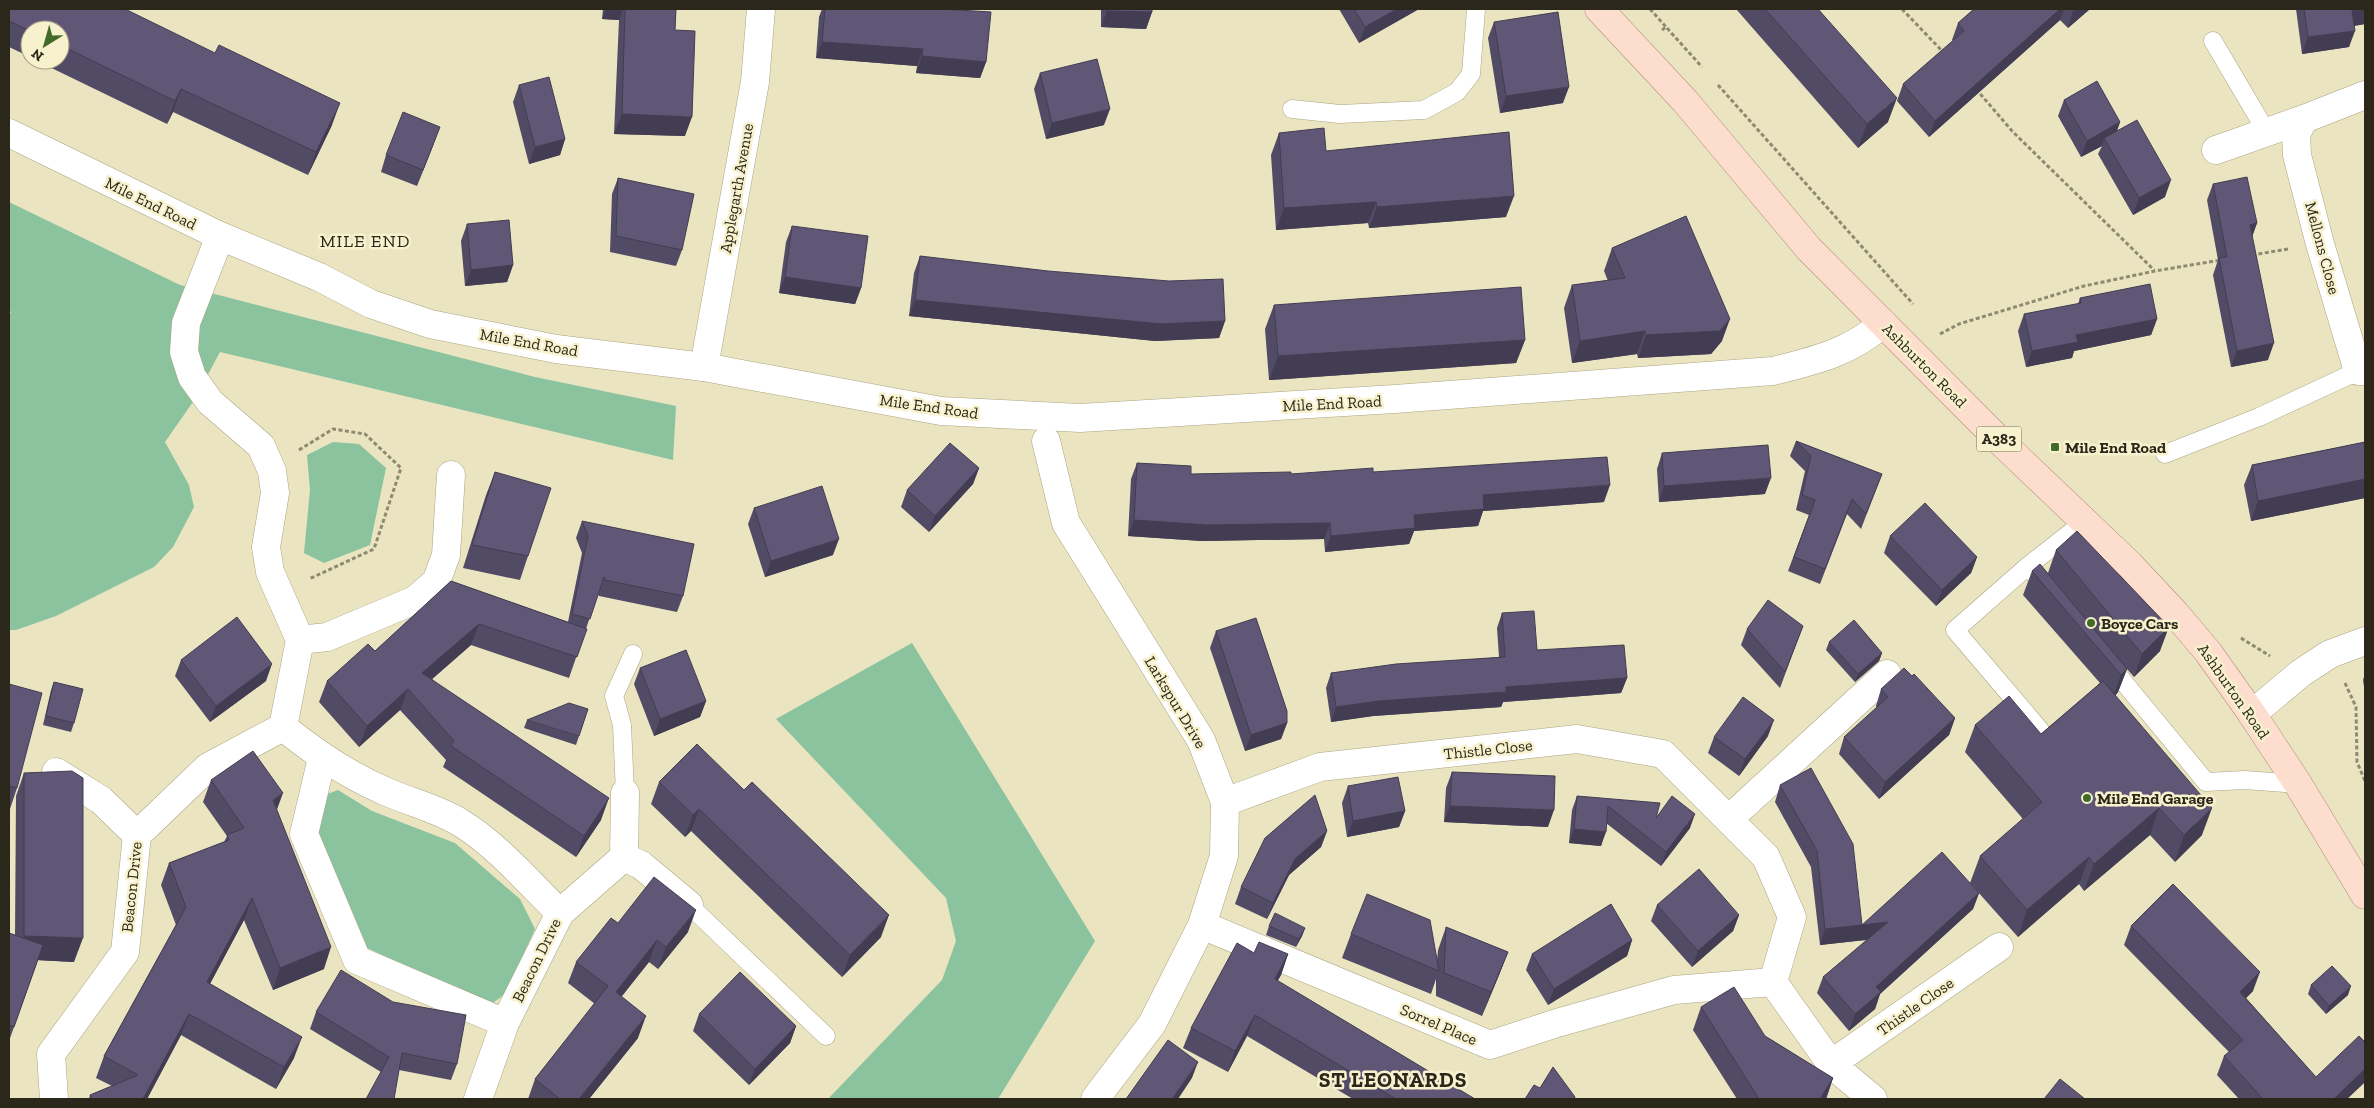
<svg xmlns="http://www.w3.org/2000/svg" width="2374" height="1108" font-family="'Zilla Slab',serif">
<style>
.green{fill:#8bc39f}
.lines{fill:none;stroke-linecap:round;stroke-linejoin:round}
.lane-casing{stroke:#aba582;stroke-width:19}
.street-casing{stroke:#aba582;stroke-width:29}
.secondary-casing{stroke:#aba582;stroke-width:29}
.primary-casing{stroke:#b28f7a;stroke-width:29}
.path{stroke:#8e8a71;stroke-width:3;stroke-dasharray:4 2.5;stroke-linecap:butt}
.lane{stroke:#fff;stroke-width:18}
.street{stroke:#fff;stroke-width:28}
.secondary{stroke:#fff;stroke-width:28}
.primary{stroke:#fdddce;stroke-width:28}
.wall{fill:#524b65}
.shaded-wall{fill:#423d52}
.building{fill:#5f5775;stroke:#423d52}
.poi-dot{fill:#416b28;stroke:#f8f1cd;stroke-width:2}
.labels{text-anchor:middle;stroke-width:5;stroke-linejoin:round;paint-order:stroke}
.shield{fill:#f8f1cd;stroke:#686450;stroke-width:1}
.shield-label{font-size:15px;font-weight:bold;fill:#2b281b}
.street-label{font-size:16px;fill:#2b281b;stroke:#f8f1cd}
.poi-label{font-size:16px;font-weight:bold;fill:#2b281b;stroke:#f8f1cd;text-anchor:start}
.neighbourhood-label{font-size:18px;letter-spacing:1px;fill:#2b281b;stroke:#f8f1cd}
.district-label{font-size:21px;font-weight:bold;letter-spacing:1px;fill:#2b281b;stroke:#f8f1cd}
</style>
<rect width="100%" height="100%" fill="#eae4c0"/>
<!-- green -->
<path class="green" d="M9 202 180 285 535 377 676 406 673 460 220 352 195 399 165 442 189 485 194 507 173 547 154 567 56 616 16 630H9V316L11 312 9 310Z
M333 442 359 444 386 468 370 545 324 563 304 553 310 490 307 455Z
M912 643 1095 941 998 1099H828L942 980 956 941 946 898 776 719Z
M338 790 372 811 455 843 520 899 535 929 505 994 490 1005 367 948 317 832 325 795Z"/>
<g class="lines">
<!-- lane casing -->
<g class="lane-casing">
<path id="lane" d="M2213 41 2266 131
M1292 109 1340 114 1424 110 1457 92 1471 74 1476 9
M2165 454 2259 417 2358 371
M2028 566 2047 589
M2108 663 2206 782 2245 780 2298 784
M2040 730 1955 630 2028 566 2084 522
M625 793 622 725 614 696 633 654
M689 905 826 1036"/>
</g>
<!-- street casing -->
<g class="street-casing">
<path id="street" d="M2365 95 2304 119 2296 134 2297 155 2320 244 2358 371H2365
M2216 150 2304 119
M220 236 186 323 184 352 192 377 210 402 261 446 272 471 275 493 266 547 270 572 300 640 283 727
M704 367 755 82 761 9
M1046 441 1066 523 1201 740 1225 802 1224 856 1202 925 1152 1024 1095 1099
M300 640 327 637 415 600 436 582 446 555 451 475
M2252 714 2301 673 2330 654 2365 641
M283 727C315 753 349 776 387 792 412 803 437 808 461 823 498 846 528 882 560 913L505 1023 478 1099
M322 758 304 834 357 960 505 1023
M56 772 101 800 137 835
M1225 802 1320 767 1577 739 1663 754 1766 857 1792 917 1773 982 1831 1064 1873 1099
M1730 818 1887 674
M624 857 625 793
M560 913 624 857 641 865 689 905
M1202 925 1490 1045 1557 1023 1674 990 1773 982
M1831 1064 1999 947
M54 1099 51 1054 125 952 137 835 208 767 283 727"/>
</g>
<!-- secondary casing -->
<g class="secondary-casing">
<path id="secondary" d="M9 133 220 236 319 277 371 304 430 324 556 349 704 367 941 411 1080 418 1395 399 1773 371C1813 361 1852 352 1883 323"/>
</g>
<!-- primary casing -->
<g class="primary-casing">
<path id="primary" d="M1599 9 1685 101 1809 249 2000 441 2130 565 2175 613 2208 652 2252 714 2298 784 2365 895"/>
</g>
<!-- path -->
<path class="path" d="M1650 9 1666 27
M1902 9 1944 53
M1662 30 1666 27 1702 67
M1718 85 1913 304
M1976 89 2013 132 2154 270
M2252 255 2288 249
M1940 334 1959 324 2084 286 2155 271 2221 260
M299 450 333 429 365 434 401 468 374 549 309 579
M2241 638 2270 656
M2345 683 2356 707 2357 762 2365 781"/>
<!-- lane -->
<use href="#lane" class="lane"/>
<!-- street -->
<use href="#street" class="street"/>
<!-- secondary -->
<use href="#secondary" class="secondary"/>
<!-- primary -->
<use href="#primary" class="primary"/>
</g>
<!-- wall -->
<path class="wall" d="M9 9 332 125 308 175 173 112 167 124 35 60H60V30H30V57L9 47Z
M603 9H676L675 30 685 136 614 134 619 20 602 19Z
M822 9H941L986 62 980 78 916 73 917 66 816 58 819 17Z
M1101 9H1152V12L1146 29 1101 27Z
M1339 9H1419L1359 43Z
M1736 9H1818L1888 122 1858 148Z
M1974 9H2090L2068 28 2060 20 1929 137 1897 101 1903 84 1953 41 1952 40 1958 23Z
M2296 9H2365V24L2354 26 2349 47 2302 54Z
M1494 22 1563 103 1500 113 1488 38Z
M1040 73 1104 125 1046 139 1034 89Z
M519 85 565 139 560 155 529 164 513 102Z
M2064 100 2120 122 2117 131 2165 197 2133 215 2098 154 2102 146 2081 157 2058 116Z
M1279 133 1326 151 1506 217 1369 228 1368 223 1276 230 1271 155Z
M434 143 417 186 381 172 386 155Z
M618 178 682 250 676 266 610 252 612 194Z
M2213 184 2257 223 2252 236 2268 360 2231 367 2213 275 2218 260 2207 200Z
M467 224 513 265 507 282 465 286 461 241Z
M792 226 861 288 855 304 779 293 786 242Z
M1612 248 1722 341 1711 354 1638 358 1637 354 1572 363 1564 308 1572 285 1608 281 1604 271Z
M920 256 1225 321 1219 338 1155 341 909 316 914 273Z
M2080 298 2157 319 2151 335 2074 351 2072 358 2026 367 2018 331 2024 314 2078 304Z
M1274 305 1525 340 1516 363 1269 380 1265 329Z
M1796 441 1882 474 1861 529 1847 514 1820 584 1788 571 1809 515 1796 510 1805 471 1790 456Z
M2365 442V498L2251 521 2244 485 2252 465Z
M1662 453 1765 494 1659 502 1657 469Z
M1137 463 1191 474H1291L1373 472 1604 502 1483 511 1478 526 1414 531 1409 544 1325 552 1324 539 1202 541 1128 536 1131 479Z
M979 468 973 484 929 532 901 507 907 490Z
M495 472 528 556 520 580 463 568 486 495Z
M754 508 833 555 765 577 748 524Z
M582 521 683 596 677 612 599 596 598 594 569 678 471 645 432 679 601 820 576 857 443 767 446 760 400 710 359 747 319 702 327 681 375 651 451 581 568 622 582 553 576 538Z
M1890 536 1977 557 1971 573 1936 606 1884 553Z
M2056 550 2160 651 2134 677 2127 669 2118 692 2115 696 2202 835 2175 862 2150 835 2084 891 2079 884 2018 937 1970 883 1980 856 2023 819 1965 752 1975 725 2041 734 2100 683 2023 595 2032 571 2048 573Z
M1502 613 1537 650 1627 678 1621 693 1503 702 1501 707 1373 716 1331 722 1326 688 1331 673 1499 657 1497 628Z
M1803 626 1780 688 1741 645 1747 629Z
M1216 631 1287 723 1281 739 1245 751 1210 648Z
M1829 642 1882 653 1879 661 1855 682 1826 650Z
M181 660 266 681 210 722 175 676Z
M640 668 706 701 700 717 654 736 634 684Z
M2365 674V693L2363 680Z
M1912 676 1955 718 1949 735 1879 799 1839 754 1844 737 1877 708 1876 706 1881 689Z
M54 682 74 723 71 732 43 725 51 690Z
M9 684 17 788 9 812Z
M527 720 579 736 576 745 524 728Z
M1768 736 1739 776 1708 753 1714 737Z
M697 744 881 937 842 977 691 831 685 837 651 804 659 782Z
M1452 772 1548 827 1444 822 1446 788Z
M24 773 74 962 38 960 9 1041V933L15 935 16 796Z
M211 780 277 810 324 969 273 990 244 920 210 984 294 1058 276 1089 181 1035 147 1099H89L90 1095 112 1086 96 1078 104 1056 176 925 161 885 169 863 224 842 227 836 203 802Z
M1780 785 1862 925 1856 941 1820 945 1811 867 1775 802Z
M1348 786 1405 811 1399 827 1347 837 1342 803Z
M1577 796 1656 818 1690 828 1661 866 1606 823 1601 846 1569 843 1572 810Z
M1327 831 1321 847 1289 875 1267 919 1235 904 1241 887Z
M1979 893 1973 909 1880 994 1875 1009 1849 1031 1817 993 1823 977 1867 940 1856 941 1862 925Z
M1657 905 1739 915 1733 931 1692 967 1651 921Z
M1269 926 1305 928 1302 936 1296 947 1266 935Z
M2131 926 2253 991 2246 998 2316 1077 2365 1042V1082L2347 1099H2239L2217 1075 2224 1056 2229 1052 2124 945Z
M1446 927 1508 952 1499 975 1482 1016 1436 996V979L1431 994 1342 958 1351 934 1437 960 1438 950Z
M688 932 658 969 649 962 621 996 638 1038 589 1099H528L535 1079 595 1004 568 983 576 962Z
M1632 940 1627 956 1548 1005 1526 970 1532 954Z
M1254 953 1288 954 1281 975 1277 981 1475 1099H1353L1247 1036 1228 1072 1183 1048 1191 1028Z
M2311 985 2348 995 2326 1014 2308 994Z
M1701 1007 1765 1036 1833 1078 1826 1099H1737L1693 1030Z
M316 1012 457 1064 451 1080 399 1070 381 1072 310 1029Z
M699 1014 796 1026 790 1043 749 1085 693 1031Z"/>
<!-- shaded-wall -->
<path class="shaded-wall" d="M606 9H623L619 20 602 19Z
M1397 9H1419L1359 43 1365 27Z
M2060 9H2064L2060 20 1929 137 1935 121Z
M2077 9H2090L2068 28 2073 12Z
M2365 9V24L2346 27 2352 11Z
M1107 11 1152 12 1146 29 1101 27Z
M2355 31 2349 47 2302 54 2308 37Z
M822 42 923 49 917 66 816 58Z
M922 56 986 62 980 78 916 73Z
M1569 87 1563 103 1500 113 1506 96Z
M181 89 173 112 167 124 175 101Z
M1897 98 1888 122 1858 148 1867 124Z
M340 103 332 125 308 175 316 152Z
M1110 109 1104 125 1046 139 1052 123Z
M622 114 692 117 685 136 614 134Z
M2120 122 2114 139 2104 138 2102 146 2081 157 2087 141Z
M440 127 434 143 417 186 423 170Z
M565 139 560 155 529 164 535 147Z
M2171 180 2165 197 2133 215 2139 198Z
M1514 196 1506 217 1369 228 1377 207Z
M1376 202 1368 223 1276 230 1284 208Z
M2257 223 2251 240 2250 225Z
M513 265 507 282 465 286 471 270Z
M785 277 861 288 855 304 779 293Z
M915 300 1225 321 1219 338 1155 341 909 316Z
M1730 319 1722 341 1711 354 1638 358 1646 335Z
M2157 319 2151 335 2074 351 2072 358 2026 367 2032 351 2076 335Z
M1645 331 1637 354 1572 363 1580 341Z
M1525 340 1516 363 1269 380 1278 356Z
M2274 343 2268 360 2231 367 2237 351Z
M979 468 973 484 929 532 935 516Z
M1771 478 1765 494 1659 502 1664 486Z
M2365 479V498L2251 521 2258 501Z
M1610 485 1604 502 1483 511 1478 526 1414 531 1409 544 1325 552 1331 536 1414 515 1483 495Z
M1134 520 1330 523 1324 539 1202 541 1128 536Z
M839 539 833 555 765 577 771 561Z
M1977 557 1971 573 1936 606 1942 590Z
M479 624 471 645 415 694 422 673Z
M2169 627 2160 651 2134 677 2142 654Z
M1882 653 1879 661 1855 682 1858 674Z
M272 664 266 681 210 722 216 706Z
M2127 669 2118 692 2113 698 2121 675Z
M1627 678 1621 693 1503 702 1501 707 1373 716 1331 722 1336 707 1379 701 1506 687Z
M408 689 400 710 359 747 367 726Z
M706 701 700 717 654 736 660 719Z
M1955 718 1949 735 1879 799 1885 782Z
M1774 720 1768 736 1739 776 1745 759Z
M1287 723 1281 739 1245 751 1251 735Z
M283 793 275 815 273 800Z
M609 798 601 820 576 857 584 836Z
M1450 806 1554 810 1548 827 1444 822Z
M2159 808 2150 835 2084 891 2094 864Z
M2212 808 2202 835 2175 862 2184 835Z
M699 809 691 831 685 837 693 815Z
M1405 811 1399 827 1347 837 1353 821Z
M1695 814 1690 828 1661 866 1666 852Z
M1574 829 1606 832 1601 846 1569 843Z
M1327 831 1321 847 1289 875 1267 919 1273 903 1295 859Z
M2089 857 2079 884 2018 937 2027 910Z
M1979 893 1973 909 1880 994 1875 1009 1849 1031 1855 1014 1876 987Z
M252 898 244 920 199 1004 207 982Z
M696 910 688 932 658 969 666 947Z
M889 915 881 937 842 977 850 955Z
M1739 915 1733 931 1692 967 1698 951Z
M1888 922 1882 938 1856 941 1862 925Z
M1862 925 1856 941 1820 945 1825 929Z
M1305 928 1302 936 1296 947 1299 939Z
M24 936 83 938 74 962 15 959Z
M657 940 649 962 608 1014 616 992Z
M1632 940 1627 956 1548 1005 1554 989Z
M331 947 324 969 273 990 280 968Z
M1508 952 1499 975 1482 1016 1491 992Z
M1288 954 1281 975 1267 1000 1275 979Z
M2260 972 2253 991 2233 1011 2240 992Z
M2351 986 2348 995 2326 1014 2329 1006Z
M189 1014 181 1035 147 1099H143Z
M1255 1015 1247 1036 1228 1072 1235 1051Z
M646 1016 638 1038 589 1099H579Z
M796 1026 790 1043 749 1085 755 1069Z
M302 1037 294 1058 276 1089 284 1067Z
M1198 1062 1192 1078 1178 1099H1172Z
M2365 1069V1082L2347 1099H2334Z
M1833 1078 1826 1099H1820Z"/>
<!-- building -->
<path class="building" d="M9 9H125L215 53 219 45 340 103 316 152 181 89 175 101 60 45V30H30V31L9 21Z
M625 9H676L675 30 695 31 692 117 622 114Z
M825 9H941L991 12 986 62 922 56 923 49 822 42Z
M1107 9H1152V12L1107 11Z
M1354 9H1397L1365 27Z
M1765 9H1818L1897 98 1867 124Z
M1974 9H2060L1935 121 1903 84 1964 31 1958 23Z
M2071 9H2077L2073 12Z
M2304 9H2364L2352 11 2355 31 2308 37Z
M1558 12 1569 87 1506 96 1494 22Z
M1097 59 1110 109 1052 123 1040 73Z
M549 77 565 139 535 147 519 85Z
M2097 81 2120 122 2087 141 2064 100Z
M403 112 440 127 423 170 386 155Z
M2137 120 2171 180 2139 198 2104 138Z
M1324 128 1326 151 1509 132 1514 196 1377 207 1376 202 1284 208 1279 133Z
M2247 177 2257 223 2250 225 2274 343 2237 351 2219 258 2227 257 2213 184Z
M618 178 694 194 682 250 616 236Z
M1686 216 1730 319 1720 331 1646 335 1645 331 1580 341 1572 285 1625 278 1612 248Z
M509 220 513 265 471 270 467 224Z
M792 226 868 236 861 288 785 277Z
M920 256 1048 271 1169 281 1223 279 1225 321 1161 324 915 300Z
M2150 284 2157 319 2076 335 2078 342 2032 351 2024 314 2081 303 2080 298Z
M1521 287 1525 340 1278 356 1274 305Z
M1796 441 1882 474 1866 514 1852 499 1825 569 1794 557 1815 500 1802 495 1811 456Z
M2365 442V479L2258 501 2252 465Z
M950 443 979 468 935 516 907 490Z
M1768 445 1771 478 1664 486 1662 453Z
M1607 457 1610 485 1483 495 1484 509 1414 515 1415 528 1331 536 1330 523 1208 525 1134 520 1137 463 1191 466V474L1291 472V474L1373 468V472Z
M495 472 551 488 528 556 472 545Z
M822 486 839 539 771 561 754 508Z
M1925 503 1977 557 1942 590 1890 536Z
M582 521 694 544 683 596 605 580 604 577 590 619 572 614 588 536Z
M2077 531 2169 627 2142 654 2056 550Z
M2040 564 2127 669 2121 675 2032 571Z
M451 581 587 629 577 657 479 624 422 673 609 798 584 836 451 746 454 741 408 689 367 726 327 681 368 644 375 651Z
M1768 600 1803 626 1785 672 1747 629Z
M1534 611 1537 650 1624 645 1627 678 1506 687V692L1379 701 1336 707 1331 673 1396 664 1505 657 1502 613Z
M237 617 272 664 216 706 181 660Z
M1256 618 1287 711V723L1251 735 1216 631Z
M1854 620 1882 653 1858 674 1829 642Z
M686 650 706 701 660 719 640 668Z
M1904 668 1912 676 1914 674 1955 718 1885 782 1844 737 1888 697 1881 689Z
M2103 681 2212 808 2184 835 2159 808 2094 864 2089 857 2027 910 1980 856 2042 802 1975 725 2009 696 2041 734Z
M54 682 83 689 74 723 46 716Z
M9 684 42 693 17 788 9 786Z
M1743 697 1774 720 1745 759 1714 737Z
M569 703 588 709 579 736 527 720Z
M697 744 744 790 752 782 889 915 850 955 699 809 693 815 659 782Z
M253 751 283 793 273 800 331 947 280 968 252 898 207 982 302 1037 284 1067 189 1014 143 1099H92L90 1095 138 1075 104 1056 186 907 169 863 229 840 227 835 244 828 211 780Z
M1811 768 1853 844 1862 925 1825 929 1817 851 1780 785Z
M72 771 83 778V938L24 936V773Z
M1452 772 1555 776 1554 810 1450 806Z
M1398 777 1405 811 1353 821 1348 786Z
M1315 795 1327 831 1295 859 1273 903 1241 887 1265 838Z
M1577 796 1660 803 1656 818 1672 796 1695 814 1666 852 1608 806 1606 832 1574 829Z
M1942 852 1979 893 1876 987 1881 992 1855 1014 1823 977 1888 922 1862 925Z
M1699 869 1739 915 1698 951 1657 905Z
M654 877 696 910 666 947 657 940 616 992 646 1016 579 1099H560L535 1079 608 986 576 962 611 918 618 923Z
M2173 884 2260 972 2240 992 2316 1077 2359 1036 2365 1042V1069L2334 1099H2263L2224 1056 2243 1040 2131 926Z
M1367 894 1430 920 1439 971 1351 934Z
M1611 904 1632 940 1554 989 1532 954Z
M1275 913 1305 928 1299 939 1269 926Z
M1446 927 1508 952 1491 992 1444 973Z
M9 933 43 945 14 1027 9 1025Z
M1259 942 1288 954 1275 979 1475 1099H1396L1255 1015 1235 1051 1191 1028 1237 943 1254 953Z
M2332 966 2351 986 2329 1006 2311 985Z
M341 970 393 1002 466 1015 457 1064 402 1053 394 1099H366L389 1057 316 1012Z
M740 972 796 1026 755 1069 699 1014Z
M1734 987 1765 1036 1833 1078 1820 1099H1759L1701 1007Z
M1168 1040 1198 1062 1172 1099H1126Z
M1553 1067 1575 1097 1574 1099H1525L1534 1085 1540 1088Z
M2060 1079 2085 1099H2044Z"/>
<!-- markers -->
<g class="poi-dot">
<rect x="2050" y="442" width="10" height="10" rx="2.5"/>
<circle cx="2091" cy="623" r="5"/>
<circle cx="2087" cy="798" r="5"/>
</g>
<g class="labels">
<!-- shield labels -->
<rect class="shield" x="1976.5" y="426.5" width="45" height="25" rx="4"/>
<g class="shield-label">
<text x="1999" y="444">A383</text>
</g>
<!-- street labels -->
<g class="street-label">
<text transform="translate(736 188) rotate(-80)" y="6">Applegarth Avenue</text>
<text transform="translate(151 203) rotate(26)" y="6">Mile End Road</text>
<text transform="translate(2323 248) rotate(75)" y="6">Mellons Close</text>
<text transform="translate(529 342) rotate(10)" y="6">Mile End Road</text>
<text transform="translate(1925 365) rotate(45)" y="6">Ashburton Road</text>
<text transform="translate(1332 403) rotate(-3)" y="6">Mile End Road</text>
<text transform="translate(929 406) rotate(8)" y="6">Mile End Road</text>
<text transform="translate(2234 691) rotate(55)" y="6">Ashburton Road</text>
<text transform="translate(1176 702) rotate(59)" y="6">Larkspur Drive</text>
<text transform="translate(1488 749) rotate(-6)" y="6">Thistle Close</text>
<text transform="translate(131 887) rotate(-84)" y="6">Beacon Drive</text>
<text transform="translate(536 960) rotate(-64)" y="6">Beacon Drive</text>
<text transform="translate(1915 1006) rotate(-35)" y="6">Thistle Close</text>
<text transform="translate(1439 1024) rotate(23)" y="6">Sorrel Place</text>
</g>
<!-- poi labels -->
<g class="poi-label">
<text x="2065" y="453">Mile End Road</text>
<text x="2101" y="629">Boyce Cars</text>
<text x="2097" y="804">Mile End Garage</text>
</g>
<!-- neighbourhood labels -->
<g class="neighbourhood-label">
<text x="365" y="247">MILE END</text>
</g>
<!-- district labels -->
<g class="district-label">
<text x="1393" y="1087">ST LEONARDS</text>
</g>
</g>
<!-- border -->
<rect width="2374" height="1108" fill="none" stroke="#2b281b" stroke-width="20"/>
<!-- north arrow -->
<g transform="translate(45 45) rotate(217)"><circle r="24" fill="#f8f1cd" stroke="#a6a186"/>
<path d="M0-4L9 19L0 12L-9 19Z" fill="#416b28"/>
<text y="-8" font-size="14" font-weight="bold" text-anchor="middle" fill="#2b281b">N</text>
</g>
</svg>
